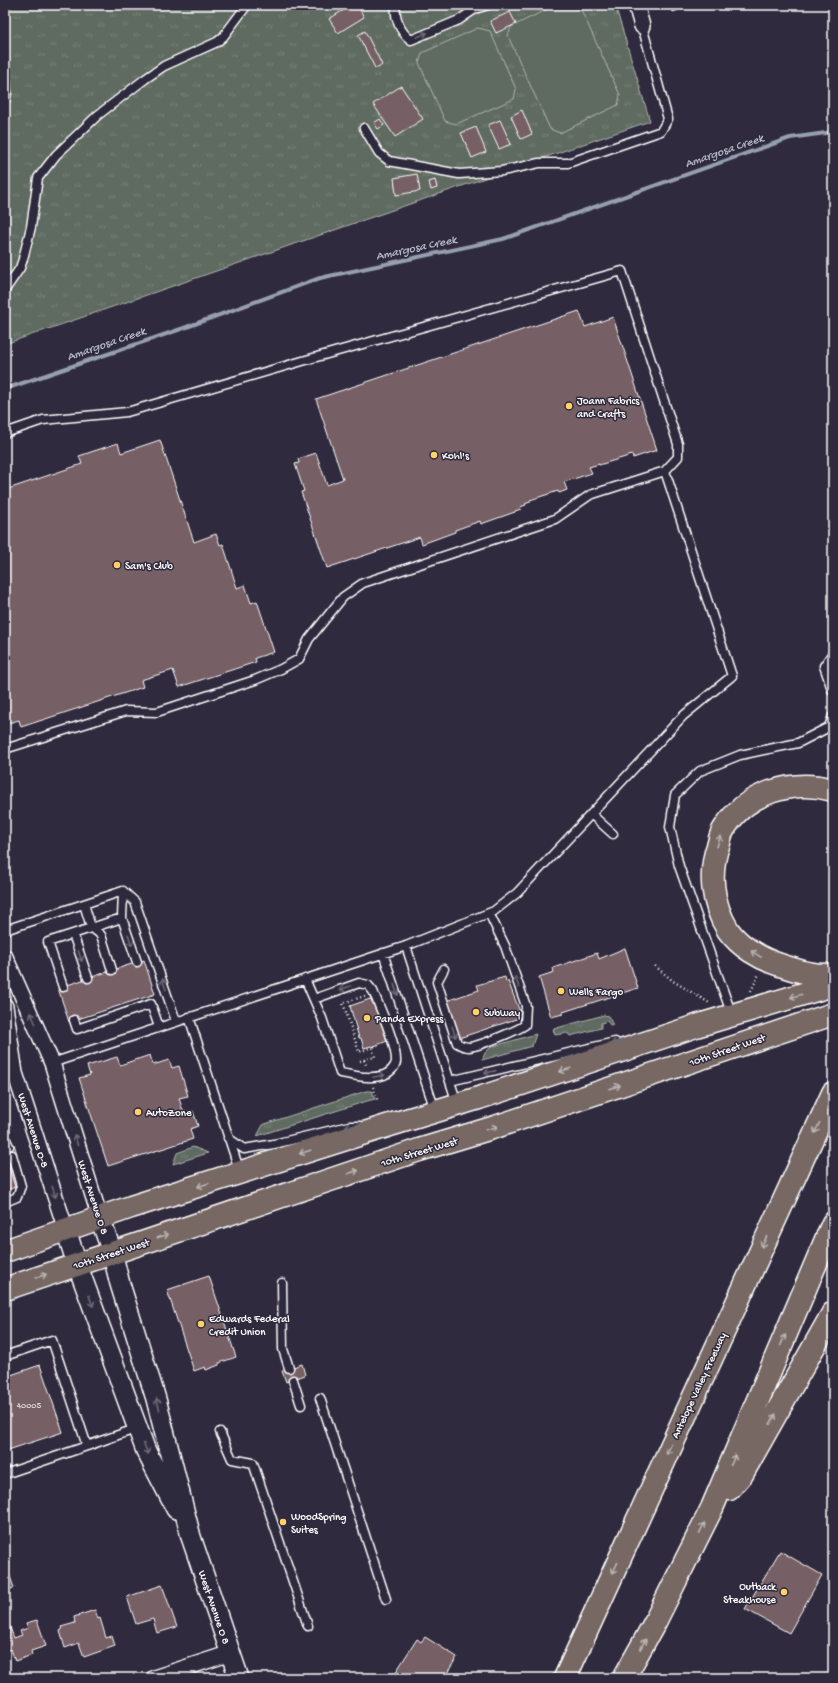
<svg xmlns="http://www.w3.org/2000/svg" width="838" height="1683" font-family="'Gochi Hand',sans-serif">
<style>
.grass{fill:url(#grass-tufts);stroke:#afb5b0}
.pitch{fill:#5f6b60;stroke:#afb5b0}
.lines{fill:none;stroke-linecap:round;stroke-linejoin:round}
.stream{stroke:#97a0b0;stroke-width:4}
.building{fill:#765e65;stroke:#fff}
.service-casing{stroke:#fff;stroke-width:11}
.minor-casing{stroke:#fff;stroke-width:18}
.tertiary-casing{stroke:#fff;stroke-width:22}
.primary-casing{stroke:#fff;stroke-width:25}
.motorway-casing{stroke:#fff;stroke-width:25}
.path{stroke:#fff;stroke-width:2.5;stroke-dasharray:1 3;stroke-linecap:butt}
.service{stroke:#2f2a3d;stroke-width:8}
.minor{stroke:#2f2a3d;stroke-width:15}
.tertiary{stroke:#2f2a3d;stroke-width:19}
.primary{stroke:#776864;stroke-width:22}
.motorway{stroke:#776864;stroke-width:22}
.oneway{stroke:#6d6a77}
.oneway2{stroke:#bbb4b2}
.poi-dot{fill:#ffd166;stroke:#2f2a3d;stroke-width:1.5}
.labels{text-anchor:middle;stroke-width:3;stroke-linejoin:round;paint-order:stroke}
.number-label{font-size:9px;fill:#ddd7d8}
.poi-label{font-size:11px;fill:#fff;stroke:#2f2a3d;text-anchor:start}
.street-label{font-size:11px;fill:#fff;stroke:#2f2a3d}
.water-label{font-size:12px;font-style:italic;fill:#b1b7c4;stroke:#2f2a3d}
</style>
<defs>
<pattern id="grass-tufts" width="24" height="20" patternUnits="userSpaceOnUse"><rect width="24" height="20" fill="#5f6b60"/><path d="M3 7l-1-3M5 7V3M7 7l1-3M15 17l-1-3M17 17v-4M19 17l1-3" fill="none" stroke="#778178"/></pattern>
</defs>
<rect width="100%" height="100%" fill="#2f2a3d"/>
<filter id="ink" filterUnits="userSpaceOnUse"><feTurbulence type="fractalNoise" baseFrequency=".025" numOctaves="2"/><feDisplacementMap in="SourceGraphic" scale="8" xChannelSelector="R" yChannelSelector="G"/><feConvolveMatrix kernelMatrix="1 2 1 2 8 2 1 2 1" color-interpolation-filters="sRGB"/></filter>
<g filter="url(#ink)">
<!-- grass -->
<path class="grass" d="M5 5H615L650 121 5 344Z
M604 1015 608 1016 613 1025H610L607 1021 601 1023V1028L570 1036 567 1033 555 1035 553 1029Z
M536 1034 532 1046 482 1060 485 1053 491 1047Z
M366 1091H372L375 1099 367 1101 257 1136 263 1125 265 1124Z
M193 1147 208 1153 173 1164 177 1153Z"/>
<!-- pitch -->
<path class="pitch" d="M556 5H579L620 95 618 105 560 133 550 129 508 36 511 27Z
M478 28 490 31 516 89 514 99 456 124 445 121 419 63 422 53Z"/>
<g class="lines">
<!-- stream -->
<path class="stream" d="M5 389 184 328 320 278 503 239 790 138 833 132"/>
</g>
<!-- building -->
<path class="building" d="M352 5H357L364 17 338 33 329 19Z
M670 5H693L673 12Z
M510 12 516 24 496 33 490 21Z
M365 31 382 65 378 68H375L358 35Z
M401 86 423 119 395 137 373 104Z
M522 110 532 134 521 139 511 116Z
M380 119 384 125 378 129 374 123Z
M500 120 511 144 499 149 488 125Z
M476 127 486 152 472 158 461 133Z
M417 174 420 191 396 195 394 178Z
M435 180 437 188 431 190 429 182Z
M579 311 585 327 613 317 657 450 633 458 632 455 599 465V464L589 467 592 473 564 482 567 490 559 493 558 491 530 500V502L525 504 526 505 520 507 521 509 515 511V512L481 524 480 521 455 530V532L422 544 420 537 327 568 301 492 304 491 295 464 299 463 298 459 316 453 327 485 343 479 316 399Z
M160 440 194 542 216 534 220 545 223 544 237 588 245 585 251 603 257 601 274 652 255 658 256 662 179 687 173 670 141 680 143 687 21 727 19 720 5 724V490L82 464 79 456 118 443 121 453Z
M625 948 638 988 563 1012V1014L551 1017 539 977 554 972 553 968 597 953 599 959Z
M144 960 155 994 69 1022 58 988Z
M505 977 506 982 508 981 522 1017 459 1038 446 1001 479 990 477 985Z
M373 998 387 1041 372 1047 371 1046 364 1048 361 1038H359L350 1006Z
M150 1055 153 1065 169 1060 172 1068 179 1066 188 1096 179 1098 183 1111 185 1110 186 1113 193 1111 198 1126 190 1129 193 1139 108 1166 79 1078 90 1075 87 1066 117 1057 120 1065Z
M14 1144 17 1154 6 1158 15 1187 5 1191V1147Z
M209 1276 236 1357 219 1363V1365L206 1370 205 1367 194 1371 167 1290Z
M302 1364 305 1375 286 1382 282 1371Z
M40 1365 63 1432 5 1451V1377Z
M780 1551 822 1575 789 1633 745 1609Z
M7 1568 14 1588 5 1591V1569Z
M162 1585 177 1627 157 1633 153 1619 136 1624 127 1597Z
M95 1610 98 1619 100 1618 106 1638 112 1636 115 1646 84 1657 79 1643 65 1648 60 1631 62 1630 61 1627 75 1623 74 1617Z
M37 1620 46 1646 31 1651 32 1655 15 1661 11 1649 5 1651V1626L9 1625 14 1638 22 1635 20 1631 28 1628 26 1623Z
M425 1637 457 1657 444 1678H392L417 1639 421 1642Z"/>
<g class="lines">
<!-- service casing -->
<g class="service-casing">
<path id="service" d="M396 5C394 18 400 32 411 40L459 20 475 9 488 5
M464 5 475 9
M5 74 7 93 5 101
M364 128 379 153 389 161 459 174 502 171 539 163H568L661 131 668 119 642 26
M5 290 20 268 23 259 31 227 38 178 56 155 98 115 145 79 164 66 217 42 223 37 247 5
M5 433 43 420 127 412 306 360 622 271 678 444V457L665 471
M833 653 824 666 833 692
M5 749 126 711 157 712 255 680 281 669 299 659 309 639 343 597 363 583 555 519 590 495 665 471 732 676 683 716 517 893 494 911 406 946 52 1063
M591 814 613 834
M123 891 135 902 176 1021
M123 891 122 918 137 962
M84 904 91 927 101 935 112 970
M5 930 123 891
M73 934 88 978
M406 946 457 1103
M383 953 435 1110
M444 969 437 982 457 1043C460 1045 465 1047 469 1047 480 1046 516 1031 525 1025L526 1006 505 946 489 913
M305 979 322 1018 340 1073C354 1075 370 1080 384 1075 389 1073 395 1068 396 1062 397 1045 380 1008 373 991L368 985 359 983 314 999
M63 987 48 942 122 918
M728 1004 679 866 670 827 675 795 700 771 740 755 798 743 829 727 833 716
M189 1017 240 1172
M74 1020 77 1029 151 1004 159 1027
M5 1076 15 1073
M450 1081 615 1042
M5 1138 9 1146
M228 1138 244 1149 274 1144 349 1126H361
M5 1202 17 1197 21 1186 12 1155
M282 1283 283 1349 289 1368
M5 1356 52 1340 87 1446 5 1474
M293 1380 301 1405
M320 1398 386 1599
M220 1432 232 1459 253 1463 308 1626
M87 1446 138 1428"/>
</g>
<!-- minor casing -->
<g class="minor-casing">
<path id="minor" d="M636 5 642 26
M5 957 52 1063 100 1218
M5 1006 15 1073 66 1230
M154 1678 231 1653"/>
</g>
<!-- tertiary casing -->
<g class="tertiary-casing">
<path id="tertiary" d="M100 1218 112 1252 120 1284 156 1399 191 1537 239 1678
M66 1230 77 1264 146 1451 176 1509"/>
</g>
<!-- primary casing -->
<g class="primary-casing">
<path id="primary" d="M5 1251 131 1207 390 1125 479 1098 696 1026 833 985
M5 1289 419 1150 492 1128 833 1014"/>
</g>
<!-- motorway casing -->
<g class="motorway-casing">
<path id="motorway" d="M833 790C793 779 746 792 724 829 721 833 720 838 719 843 708 872 712 904 728 930 740 947 761 959 780 965 798 971 814 976 833 975
M729 1489 742 1474 833 1313
M565 1678 833 1093
M624 1678 654 1624 712 1508 833 1223"/>
</g>
<!-- path -->
<path class="path" d="M655 966 673 981 711 1004
M751 991 759 974
M365 996 343 1003 359 1052 372 1047
M364 1060 367 1067
M360 1061 375 1057 372 1047 379 1045
M373 1087 378 1102"/>
<!-- service -->
<use href="#service" class="service"/>
<!-- minor -->
<use href="#minor" class="minor"/>
<!-- tertiary -->
<use href="#tertiary" class="tertiary"/>
<!-- primary -->
<use href="#primary" class="primary"/>
<!-- motorway -->
<use href="#motorway" class="motorway"/>
</g>
<!-- one-way arrows -->
<defs><path id="oneway-shaft" d="M-6 0H5M1.5-3L5.5 0L1.5 3" fill="none" stroke-width="1.6" stroke-linecap="round" stroke-linejoin="round"/></defs>
<g class="oneway">
<use href="#oneway-shaft" transform="translate(422 35) rotate(-23)"/>
<use href="#oneway-shaft" transform="translate(130 940) rotate(72)"/>
<use href="#oneway-shaft" transform="translate(80 956) rotate(71)"/>
<use href="#oneway-shaft" transform="translate(517 982) rotate(-110)"/>
<use href="#oneway-shaft" transform="translate(164 984) rotate(-109)"/>
<use href="#oneway-shaft" transform="translate(345 988) rotate(161)"/>
<use href="#oneway-shaft" transform="translate(396 990) rotate(72)"/>
<use href="#oneway-shaft" transform="translate(33 1018) rotate(-114)"/>
<use href="#oneway-shaft" transform="translate(454 1032) rotate(72)"/>
<use href="#oneway-shaft" transform="translate(617 1042) rotate(167)"/>
<use href="#oneway-shaft" transform="translate(490 1072) rotate(167)"/>
<use href="#oneway-shaft" transform="translate(379 1076) rotate(-12)"/>
<use href="#oneway-shaft" transform="translate(351 1126) rotate(174)"/>
<use href="#oneway-shaft" transform="translate(76 1140) rotate(-107)"/>
<use href="#oneway-shaft" transform="translate(54 1192) rotate(72)"/>
<use href="#oneway-shaft" transform="translate(91 1301) rotate(70)"/>
<use href="#oneway-shaft" transform="translate(158 1404) rotate(-105)"/>
<use href="#oneway-shaft" transform="translate(146 1449) rotate(67)"/>
</g>
<g class="oneway2">
<use href="#oneway-shaft" transform="translate(719 841) rotate(-70)"/>
<use href="#oneway-shaft" transform="translate(756 954) rotate(-149)"/>
<use href="#oneway-shaft" transform="translate(796 996) rotate(163)"/>
<use href="#oneway-shaft" transform="translate(565 1070) rotate(162)"/>
<use href="#oneway-shaft" transform="translate(615 1087) rotate(-19)"/>
<use href="#oneway-shaft" transform="translate(492 1128) rotate(-18)"/>
<use href="#oneway-shaft" transform="translate(817 1128) rotate(115)"/>
<use href="#oneway-shaft" transform="translate(305 1152) rotate(162)"/>
<use href="#oneway-shaft" transform="translate(353 1172) rotate(-19)"/>
<use href="#oneway-shaft" transform="translate(203 1185) rotate(162)"/>
<use href="#oneway-shaft" transform="translate(163 1236) rotate(-18)"/>
<use href="#oneway-shaft" transform="translate(764 1242) rotate(115)"/>
<use href="#oneway-shaft" transform="translate(41 1276) rotate(-19)"/>
<use href="#oneway-shaft" transform="translate(783 1340) rotate(-67)"/>
<use href="#oneway-shaft" transform="translate(773 1419) rotate(-61)"/>
<use href="#oneway-shaft" transform="translate(669 1449) rotate(115)"/>
<use href="#oneway-shaft" transform="translate(733 1460) rotate(-67)"/>
<use href="#oneway-shaft" transform="translate(702 1528) rotate(-64)"/>
<use href="#oneway-shaft" transform="translate(615 1568) rotate(115)"/>
<use href="#oneway-shaft" transform="translate(643 1644) rotate(-61)"/>
</g>
</g>
<!-- markers -->
<g class="poi-dot">
<circle cx="569" cy="406" r="4"/>
<circle cx="434" cy="455" r="4"/>
<circle cx="117" cy="565" r="4"/>
<circle cx="561" cy="991" r="4"/>
<circle cx="476" cy="1012" r="4"/>
<circle cx="367" cy="1018" r="4"/>
<circle cx="138" cy="1112" r="4"/>
<circle cx="201" cy="1324" r="4"/>
<circle cx="283" cy="1522" r="4"/>
<circle cx="784" cy="1592" r="4"/>
</g>
<g class="labels">
<!-- number labels -->
<g class="number-label">
<text x="29" y="1408">40005</text>
</g>
<!-- poi labels -->
<g class="poi-label">
<text x="577" y="404">Joann Fabrics<tspan x="577" dy="13">and Crafts</tspan></text>
<text x="442" y="459">Kohl's</text>
<text x="125" y="569">Sam's Club</text>
<text x="569" y="995">Wells Fargo</text>
<text x="484" y="1016">Subway</text>
<text x="375" y="1022">Panda Express</text>
<text x="146" y="1116">AutoZone</text>
<text x="209" y="1322">Edwards Federal<tspan x="209" dy="13">Credit Union</tspan></text>
<text x="291" y="1520">WoodSpring<tspan x="291" dy="13">Suites</tspan></text>
<text x="776" y="1590" text-anchor="end">Outback<tspan x="776" dy="13">Steakhouse</tspan></text>
</g>
<!-- street labels -->
<g class="street-label">
<text transform="translate(727 1049) rotate(-19)" y="4">10th Street West</text>
<text transform="translate(34 1130) rotate(72)" y="4">West Avenue O-8</text>
<text transform="translate(419 1151) rotate(-17)" y="4">10th Street West</text>
<text transform="translate(94 1197) rotate(72)" y="4">West Avenue O 8</text>
<text transform="translate(111 1253) rotate(-18)" y="4">10th Street West</text>
<text transform="translate(698 1385) rotate(-65)" y="4">Antelope Valley Freeway</text>
<text transform="translate(215 1607) rotate(71)" y="4">West Avenue O 8</text>
</g>
<!-- water labels -->
<g class="water-label">
<text transform="translate(724 150) rotate(-19)" y="4">Amargosa Creek</text>
<text transform="translate(416 247) rotate(-12)" y="4">Amargosa Creek</text>
<text transform="translate(106 343) rotate(-19)" y="4">Amargosa Creek</text>
</g>
</g>
<!-- margin -->
<rect width="838" height="1683" fill="none" stroke="#2f2a3d" stroke-width="20"/>
<rect x="10" y="10" width="818" height="1663" fill="none" stroke="#fff" stroke-width="1.5" filter="url(#ink)"/>
</svg>
